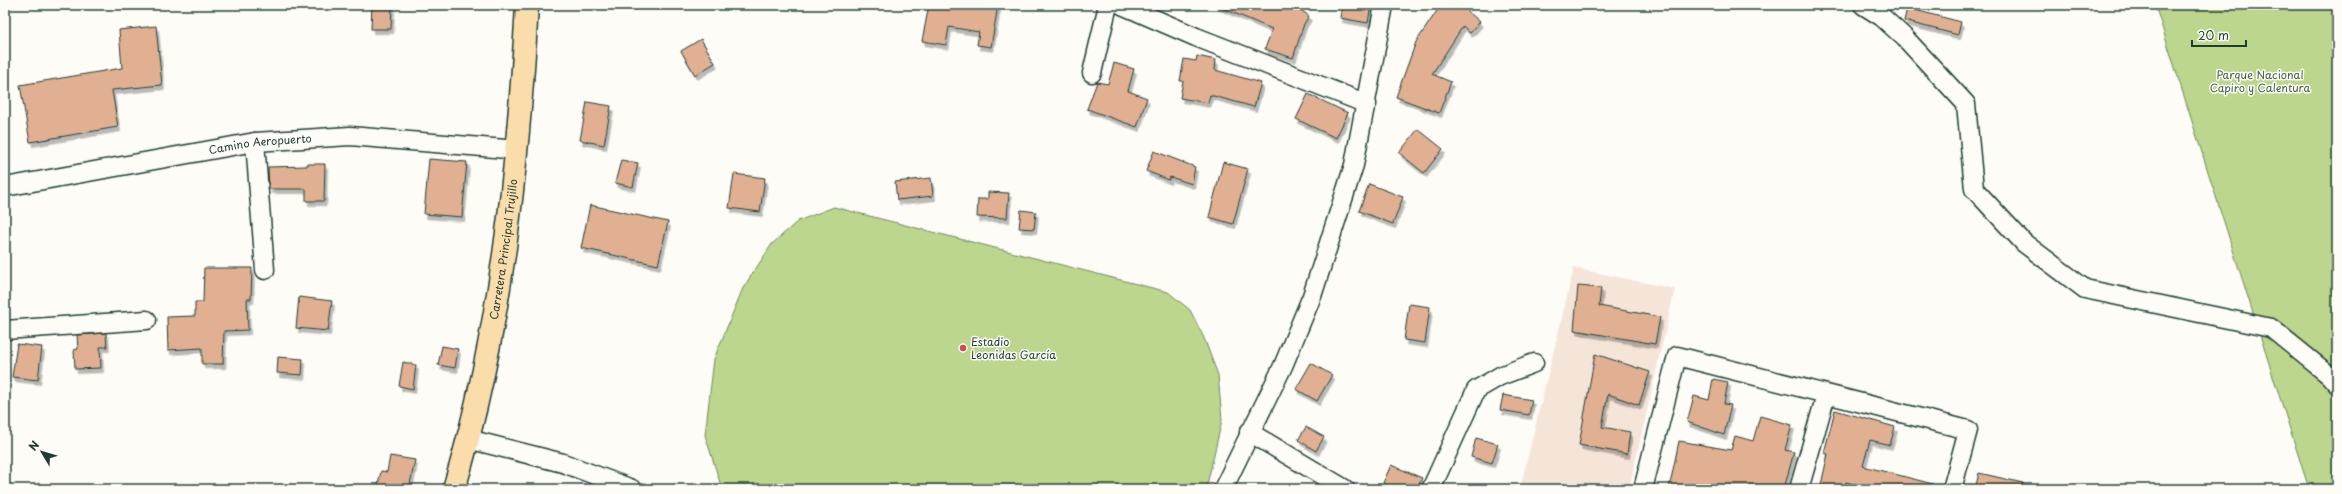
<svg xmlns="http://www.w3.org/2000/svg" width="2342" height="494" font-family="'Playpen Sans',sans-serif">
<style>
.built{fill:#f5e5d9}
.green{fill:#bcd68d;stroke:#6e8a60}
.building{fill:#e1b093;stroke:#1f3d34;filter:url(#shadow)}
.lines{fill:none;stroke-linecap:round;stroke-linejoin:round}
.minor-casing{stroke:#1f3d34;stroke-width:21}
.major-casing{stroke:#1f3d34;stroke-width:25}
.minor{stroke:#fdfcf7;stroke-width:18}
.major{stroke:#fbddab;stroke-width:22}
.poi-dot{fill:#d1495b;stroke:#fdfcf7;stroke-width:1.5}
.labels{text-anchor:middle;stroke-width:3;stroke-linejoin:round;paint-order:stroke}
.park-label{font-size:11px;fill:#46634a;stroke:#fdfcf7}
.street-label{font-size:11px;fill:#1f3d34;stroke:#fdfcf7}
.poi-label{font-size:11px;fill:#1f3d34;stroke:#fdfcf7;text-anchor:start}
</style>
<defs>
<filter id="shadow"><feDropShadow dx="2.5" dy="4.5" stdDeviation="0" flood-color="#0004"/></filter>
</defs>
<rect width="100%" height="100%" fill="#fdfcf7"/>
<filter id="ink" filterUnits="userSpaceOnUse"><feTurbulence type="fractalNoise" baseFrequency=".025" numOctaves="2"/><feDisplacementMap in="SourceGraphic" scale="8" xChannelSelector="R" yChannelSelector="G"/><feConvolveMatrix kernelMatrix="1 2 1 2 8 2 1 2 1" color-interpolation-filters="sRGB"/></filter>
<g filter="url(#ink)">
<!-- built -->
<path class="built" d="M1574 268 1675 289 1629 489H1520Z"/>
<!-- green -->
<path class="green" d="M2155 5H2337V489H2309Z
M834 207 1168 292 1190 310 1204 338 1218 375 1222 420 1206 489H722L705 435 714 359 743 288 772 244 798 221Z"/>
<!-- building -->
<path class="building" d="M372 5H392L391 29H371Z
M929 5H998L991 47 977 45 979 32 949 27 946 45 922 41Z
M1215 5H1294L1309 16 1304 24 1293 58 1265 49 1272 29Z
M1342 5H1371L1368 23 1340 18Z
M1441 5H1461L1480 22 1470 33 1463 26 1432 74 1451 82 1439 113 1396 97 1416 42Z
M1907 8 1961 22 1958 35 1904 21Z
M156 26 162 85 112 90 118 127 30 142 20 85 122 68 119 30Z
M701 39 715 63 695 75 681 51Z
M1197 56 1216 60 1215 70 1261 83 1254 107 1210 95 1208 103 1180 98 1183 81H1180L1184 59 1196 61Z
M1114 63 1134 69 1128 91 1147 98 1137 127 1087 109 1097 82 1108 84Z
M1308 94 1348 113 1336 138 1296 119Z
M587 102 611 106 604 145 580 140Z
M1418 129 1443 149 1424 173 1399 153Z
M1154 151 1195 167 1192 184 1170 177 1169 180 1146 171Z
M429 159 467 162 462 217 424 214Z
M621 160 638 163 633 187 615 183Z
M1223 162 1248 169 1233 224 1209 217Z
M307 164H325L324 201H306V189H269L268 167 307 166Z
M734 174 765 178 760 212 729 208Z
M931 178 933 196 897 200 895 182Z
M1369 184 1403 197 1393 224 1359 211Z
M988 192 1009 193 1007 218 977 217 978 199H988Z
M590 205 668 222 658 265 581 248Z
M1021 210 1036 212 1034 229 1019 228Z
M204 268H252L251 299H247L248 330 224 331 223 364H202V348L168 350 167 317 195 316V302H203Z
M1578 286 1601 288 1599 306 1660 317 1655 344 1574 330Z
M299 297 332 301 328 331 296 328Z
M1409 304 1430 307 1425 343 1404 340Z
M106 333 107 347H100L101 368 75 369 74 350 78 349 77 335Z
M17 344 42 347 38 380 12 377Z
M442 346 458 349 455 368 438 365Z
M1595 354 1650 372 1639 405 1608 394 1602 427 1630 432 1627 454 1579 445Z
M278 357 303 359 302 375 277 373Z
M403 362 416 365 413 389 399 386Z
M1311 363 1332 375 1317 401 1296 389Z
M1713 379 1728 382 1724 404 1731 405 1724 435 1687 422 1694 396 1709 400Z
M1503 395 1532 400 1529 415 1500 410Z
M1835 410 1895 427 1890 445 1870 440 1863 466 1933 484 1932 489H1872L1846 482 1844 489H1820L1828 454 1824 453Z
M1760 416 1792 425 1785 450 1794 452 1784 489H1669L1679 441 1731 450 1735 436 1753 441Z
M1306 427 1324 437 1316 451 1298 440Z
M1476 438 1498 444 1492 463 1471 457Z
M390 456 415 460 409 489H377L381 471 387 472Z
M1391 465 1422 478 1417 489H1396L1383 483Z
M1979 473 2023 483 2022 489H1975Z"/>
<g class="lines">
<!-- minor casing -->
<g class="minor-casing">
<g id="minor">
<path d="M1122 5 1196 37 1367 104"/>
<path d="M1863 5 1882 17 1905 38 1966 104 1974 189 2024 243 2085 289 2271 328 2329 375 2337 384"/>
<path d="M1092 73 1108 5"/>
<path d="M255 142 265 270"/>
<path id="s1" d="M5 187 255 142 350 136 517 150"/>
<path d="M5 330 147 320"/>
<path d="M1249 432 1345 489"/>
<path d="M468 439 563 463 632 489"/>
<path d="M1223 489 1283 366 1312 296 1354 165 1384 5"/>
<path d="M1431 489 1476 390 1500 376 1534 363"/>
<path d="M1643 489 1677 356 1968 430 1952 489"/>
<path d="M1799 489 1826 395"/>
</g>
</g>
<!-- major casing -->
<g class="major-casing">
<g id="major">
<path id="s2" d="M454 489C501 332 518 168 527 5"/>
</g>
</g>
<!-- minor -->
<use href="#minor" class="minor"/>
<!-- major -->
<use href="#major" class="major"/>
</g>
</g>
<!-- markers -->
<circle class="poi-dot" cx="963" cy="348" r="4"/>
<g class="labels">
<!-- park labels -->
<g class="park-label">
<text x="2260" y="79">Parque Nacional<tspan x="2260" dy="13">Capiro y Calentura</tspan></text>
</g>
<!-- street labels -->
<g class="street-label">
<text dy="4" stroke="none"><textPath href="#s1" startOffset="259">Camino Aeropuerto</textPath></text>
<text dy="4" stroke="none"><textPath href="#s2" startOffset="245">Carretera Principal Trujillo</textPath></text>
</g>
<!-- poi labels -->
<g class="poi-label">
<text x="971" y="346">Estadio<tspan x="971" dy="13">Leonidas García</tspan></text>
</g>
</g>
<!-- margin -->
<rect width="2342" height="494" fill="none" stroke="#fdfcf7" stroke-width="20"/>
<rect x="10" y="10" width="2322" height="474" fill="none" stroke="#1f3d34" stroke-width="1.5" filter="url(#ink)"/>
<!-- north arrow -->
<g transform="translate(42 452) rotate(308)" stroke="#fdfcf7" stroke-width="3" paint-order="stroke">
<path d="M0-3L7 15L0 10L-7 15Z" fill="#1f3d34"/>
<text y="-6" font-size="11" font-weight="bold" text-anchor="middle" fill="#1f3d34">N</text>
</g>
<!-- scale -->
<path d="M2192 40v6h54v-6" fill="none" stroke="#1f3d34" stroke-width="2"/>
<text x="2198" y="40" font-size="12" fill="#1f3d34" stroke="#fdfcf7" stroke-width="3" paint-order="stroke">20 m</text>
</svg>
